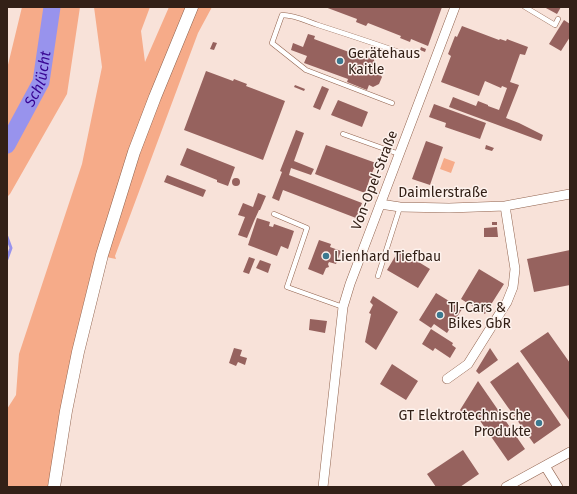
<svg xmlns="http://www.w3.org/2000/svg" width="577" height="494" font-family="'Fira Sans',sans-serif">
<style>
.green{fill:#f6ab89}
.lines{fill:none;stroke-linecap:round;stroke-linejoin:round}
.stream{stroke:#9893ed;stroke-width:3}
.river{stroke:#9893ed;stroke-width:17}
.building{fill:#96625e}
.service-casing{stroke:#91634e;stroke-width:5.5}
.minor-casing{stroke:#91634e;stroke-width:10}
.secondary-casing{stroke:#91634e;stroke-width:13}
.service{stroke:#fff;stroke-width:4.5}
.minor{stroke:#fff;stroke-width:9}
.secondary{stroke:#fff;stroke-width:12}
.poi-dot{fill:#3c7990;stroke:#fdf2ed;stroke-width:1.5}
.labels{text-anchor:middle;stroke-width:3;stroke-linejoin:round;paint-order:stroke}
.poi-label{font-size:14px;fill:#332017;stroke:#fdf2ed;text-anchor:start}
.street-label{font-size:14px;fill:#332017;stroke:#fdf2ed}
.water-label{font-size:15px;font-style:italic;fill:#370493;stroke:#fdf2ed}
</style>
<rect width="100%" height="100%" fill="#f8e2d9"/>
<!-- green -->
<path class="green" d="M22 7H80L67 94 10 194 7 197V69Z
M94 7H150L141 31 145 62 169 7H186L96 255 82 310 59 419 48 487H7V409L16 395 19 354 82 164 102 67Z
M197 7H212L198 33 115 256 116 259 106 257 139 153Z
M444 158 455 162 451 173 440 169Z"/>
<g class="lines">
<!-- stream -->
<path class="stream" d="M7 237 11 248 7 259"/>
<!-- river -->
<path class="river" id="s1" d="M7 145 41 82 52 7"/>
</g>
<!-- building -->
<path class="building" d="M325 7H442L428 46 411 39 410 42 400 38 401 36 368 23 366 26 356 22 357 19Z
M544 7H561L557 14Z
M564 20 570 24V37L561 51 549 44Z
M462 26 499 40 500 39 506 41 507 39 528 47 525 55 520 54 510 82 519 85 506 118 519 123 543 135 541 141 449 107 453 97 476 106 478 101 488 105V106L499 110 507 88 502 86 501 88 485 81 479 96 441 82 451 56 448 54 455 36 457 37Z
M308 34 315 36 314 39 357 55 356 57 361 59 368 56 373 58 376 65 374 70 375 71 376 73 378 71 382 77 379 84 373 87 369 85 367 90 347 82 348 79 304 63 307 56 291 50 293 43 303 47Z
M213 42 217 43 214 50 210 49Z
M421 47 426 49 425 52 420 50Z
M206 71 233 81 234 79 247 84 246 86 285 101 263 160 184 130Z
M295 85 305 89 304 91 294 87Z
M322 86 329 89 320 110 313 107Z
M338 100 368 112 362 127 331 115Z
M434 104 486 123 480 139 445 127 446 123 429 117Z
M296 130 304 133 294 161 314 169 311 175 291 168 289 175 362 203 356 218 283 190 279 201 272 198 282 172 280 171Z
M426 141 443 147 430 185 412 179Z
M326 145 376 163 372 173 375 174 373 179 370 178 365 193 315 174Z
M486 145 494 148 492 151 485 149Z
M187 148 235 167 228 186 217 182V180L180 165Z
M167 175 206 190 203 197 164 182Z
M232 182a4 4 0 1 1 8 0a4 4 0 1 1-8 0Z
M258 193 266 196 260 210H259L254 221 247 238 238 235 245 217 238 215 243 203 253 207Z
M257 218 270 222 269 226 273 227 274 224 294 231 288 249 281 246 277 256 248 245Z
M492 222H497V225H492Z
M497 227 498 237H484V228Z
M319 240 331 244 330 247 341 251 336 264 329 262 328 264 329 267 326 268 323 275 308 269Z
M399 250 430 269 418 288 387 270Z
M570 250V285L534 292 527 259Z
M249 257 255 259 249 274 243 272Z
M260 260 271 264 268 273 256 268Z
M479 269 504 284 485 314 461 299Z
M436 293 462 309 447 333 434 324 431 328 419 320Z
M373 296 398 312 376 350 365 342 371 314 369 313 373 305 370 302Z
M310 319 327 321 325 333 309 330Z
M431 329 453 343 452 345 456 348 450 358 435 348 433 351 422 344Z
M548 332 570 363V421L520 351Z
M234 348 242 350 240 356 247 358 245 365 238 362 236 366 229 363Z
M490 348 498 360 479 374 476 371Z
M518 362 561 425 534 444 490 382Z
M392 364 418 381 406 400 380 384Z
M478 381 525 449 508 461 476 415 468 420 460 410Z
M463 450 479 474 460 487H436L427 474Z"/>
<g class="lines">
<!-- service casing -->
<g class="service-casing">
<path id="service" d="M525 7 555 25 558 19
M392 103 306 70 272 43 282 15C295 15 306 21 318 25 349 35 380 45 410 56
M343 134 399 154
M274 214 307 228 287 287 343 307
M378 276 400 207"/>
</g>
<!-- minor casing -->
<g class="minor-casing">
<path id="minor" d="M380 204 400 207 449 208 505 206 570 194
M447 379 468 364 507 302 513 287 515 269 505 206
M545 466 558 487
M323 487 343 307 350 284 455 7
M506 487 570 452"/>
</g>
<!-- secondary casing -->
<g class="secondary-casing">
<path id="secondary" d="M54 487 66 411 78 352 102 255 134 152 155 97 192 7"/>
</g>
<!-- service -->
<use href="#service" class="service"/>
<!-- minor -->
<use href="#minor" class="minor"/>
<!-- secondary -->
<use href="#secondary" class="secondary"/>
</g>
<!-- markers -->
<g class="poi-dot">
<circle cx="340" cy="61" r="4"/>
<circle cx="326" cy="256" r="4"/>
<circle cx="440" cy="315" r="4"/>
<circle cx="539" cy="423" r="4"/>
</g>
<g class="labels">
<!-- poi labels -->
<g class="poi-label">
<text x="348" y="58">Gerätehaus<tspan x="348" dy="16">Kaitle</tspan></text>
<text x="334" y="261">Lienhard Tiefbau</text>
<text x="448" y="312">TJ-Cars &amp;<tspan x="448" dy="16">Bikes GbR</tspan></text>
<text x="531" y="420" text-anchor="end">GT Elektrotechnische<tspan x="531" dy="16">Produkte</tspan></text>
</g>
<!-- street labels -->
<g class="street-label">
<text transform="translate(374 180) rotate(-69)" y="5">Von-Opel-Straße</text>
<text x="443" y="197">Daimlerstraße</text>
</g>
<!-- water labels -->
<g class="water-label">
<text dy="5" stroke="none"><textPath href="#s1" startOffset="74">Schlücht</textPath></text>
</g>
</g>
<!-- border -->
<rect width="577" height="494" fill="none" stroke="#332017" stroke-width="16"/>
</svg>
